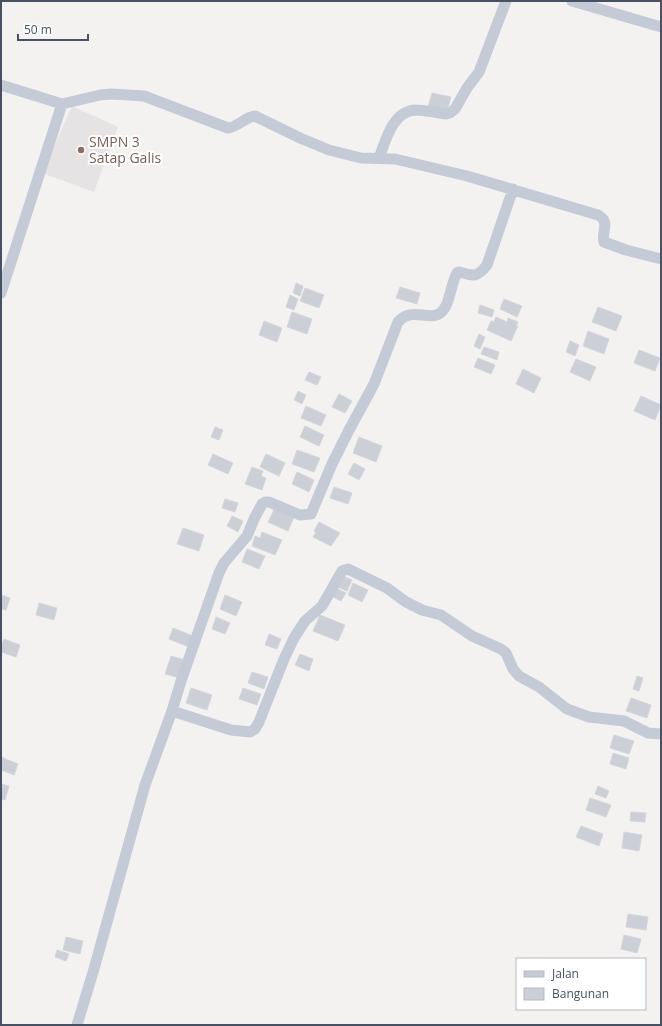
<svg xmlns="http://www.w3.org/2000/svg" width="662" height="1026" font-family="'Open Sans',sans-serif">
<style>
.education{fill:#e5e3e3}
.building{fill:#cdcfd7;stroke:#d5d6dd}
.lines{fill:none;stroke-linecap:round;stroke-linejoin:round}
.minor{stroke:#c4cbd7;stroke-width:11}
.education-dot{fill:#8d6e63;stroke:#fff;stroke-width:1.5}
.labels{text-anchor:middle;stroke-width:4;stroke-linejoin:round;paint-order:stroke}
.education-label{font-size:14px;fill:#785e54;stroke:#fff;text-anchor:start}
</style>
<rect width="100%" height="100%" fill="#f4f2f1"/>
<!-- education -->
<path class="education" d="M72 106 118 127 94 192 42 173Z"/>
<!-- building -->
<path class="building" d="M432 93 451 97 447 112 428 107Z
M296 283 303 286 300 296 293 293Z
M400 287 420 293 417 304 396 298Z
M305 288 324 295 319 308 300 301Z
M290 295 298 299 294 310 286 307Z
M504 299 522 306 517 317 500 309Z
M480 305 494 310 492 317 478 313Z
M598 307 622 316 616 331 592 322Z
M292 312 312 319 307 334 287 327Z
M496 317 507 322 508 318 518 322 516 326H518L511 341 487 330 491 321 494 322Z
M264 321 282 328 277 342 259 335Z
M588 331 609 339 604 354 583 346Z
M479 334 485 337 480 349 474 346Z
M570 341 579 345 575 356 566 352Z
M484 347 499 352 497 360 481 354Z
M639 350 660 358 655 371 634 363Z
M478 358 495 365 491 374 474 367Z
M576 359 596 367 590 381 570 372Z
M523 369 541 378 534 393 516 384Z
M309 372 321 377 317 385 305 380Z
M298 391 306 395 302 404 294 400Z
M339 394 352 401 345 413 332 407Z
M641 396 661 405 655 420 634 411Z
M306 406 326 415 321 426 301 418Z
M305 426 324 435 319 446 300 437Z
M215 427 223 430 219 440 211 437Z
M359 437 382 446 376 462 353 453Z
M297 450 320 458 314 472 292 464Z
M213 454 233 463 228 474 208 465Z
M266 454 285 463 279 476 260 467Z
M354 463 365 469 359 480 348 474Z
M252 467 263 471 261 476 266 478 262 490 245 484Z
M297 472 314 480 309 492 292 484Z
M334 487 352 493 348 504 330 498Z
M225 499 238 503 235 512 222 508Z
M275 508 294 517 288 531 268 522Z
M232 516 243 521 238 532 227 526Z
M319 522 340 533 331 546 313 537 316 532 314 531Z
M183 528 204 535 199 551 177 544Z
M262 532 282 540 275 555 252 546 255 536 260 538Z
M247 549 265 556 259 569 242 562Z
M343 576 352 580 347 591 338 587Z
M353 583 368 590 362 602 348 595Z
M338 589 346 593 341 601 333 597Z
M1 595 10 598 6 610 1 609Z
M225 595 242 602 236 616 220 609Z
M39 603 57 608 54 620 36 615Z
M320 615 345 625 338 641 313 631Z
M216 617 230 623 225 634 212 629Z
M173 628 193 636 189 647 169 639Z
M269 634 281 639 277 649 265 645Z
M4 639 20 645 16 657 1 652V647Z
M300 654 313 659 309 671 295 665Z
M171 656 185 660 180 678 165 674Z
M252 672 268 677 264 689 248 683Z
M637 676 643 678 639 691 633 689Z
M191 688 212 695 207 710 186 703Z
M243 688 261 694 257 705 239 699Z
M631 698 651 705 647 718 626 711Z
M614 735 634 741 629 754 610 748Z
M613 753 629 758 626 769 610 764Z
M1 757 18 764 14 775 1 770Z
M1 784 9 786 5 800 1 799Z
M598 786 609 791 606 798 595 794Z
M590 798 611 805 606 817 586 810Z
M631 812 646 813 645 822 630 821Z
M581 826 603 834 599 846 576 837Z
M624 832 642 835 639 851 622 848Z
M628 914 648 917 646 930 626 927Z
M624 935 641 939 637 953 621 949Z
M66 937 83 941 80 954 63 950Z
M57 950 69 954 66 961 55 957Z"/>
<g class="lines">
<!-- minor -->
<path class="minor" d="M572 1 661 27
M1 85 62 104 100 95 111 94 144 96 228 128C238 127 245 117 255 116L300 138 329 150 361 158 395 159 467 176 598 215C611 222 601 231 604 242L626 250 661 259
M379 158C386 140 392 112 415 110 425 110 436 113 446 114L450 113 455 109 467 88 479 72 506 1
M1 293 62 104
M172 711 231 730 250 732 255 729 259 722 284 659 294 638 305 621 322 606 342 571 348 569 387 588 406 602 422 610 441 615 472 636 501 649 506 653 513 669 519 676 539 687 567 709 589 717 624 721 648 733 661 734
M77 1025 94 969 145 785 172 711 181 681 219 573 224 563 247 536 255 517 262 504 265 502H269L300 515 311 514 332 464 349 430 374 384 398 322C400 320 403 317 406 316 418 310 435 323 444 309 450 302 451 283 457 273L459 272C473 276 477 278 487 265L513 189"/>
</g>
<!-- markers -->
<circle class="education-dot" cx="81" cy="150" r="4"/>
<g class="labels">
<!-- education labels -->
<g class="education-label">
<text x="89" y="147">SMPN 3<tspan x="89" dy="16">Satap Galis</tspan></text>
</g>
</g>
<!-- border -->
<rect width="662" height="1026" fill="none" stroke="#475161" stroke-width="4"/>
<!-- legend -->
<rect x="516" y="958" width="130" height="52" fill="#ffffff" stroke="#b5b9c0"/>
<rect x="524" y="971" width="20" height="6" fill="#c4cbd7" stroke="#b5b9c0"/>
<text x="552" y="978" font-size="12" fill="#475161">Jalan</text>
<rect x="524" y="988" width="20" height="12" fill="#cdcfd7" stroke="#b5b9c0"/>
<text x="552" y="998" font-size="12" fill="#475161">Bangunan</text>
<!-- scale -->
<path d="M18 34v6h70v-6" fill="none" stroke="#475161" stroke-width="2"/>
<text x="24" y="34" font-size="12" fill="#475161" stroke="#ffffff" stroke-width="3" paint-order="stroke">50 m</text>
</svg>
